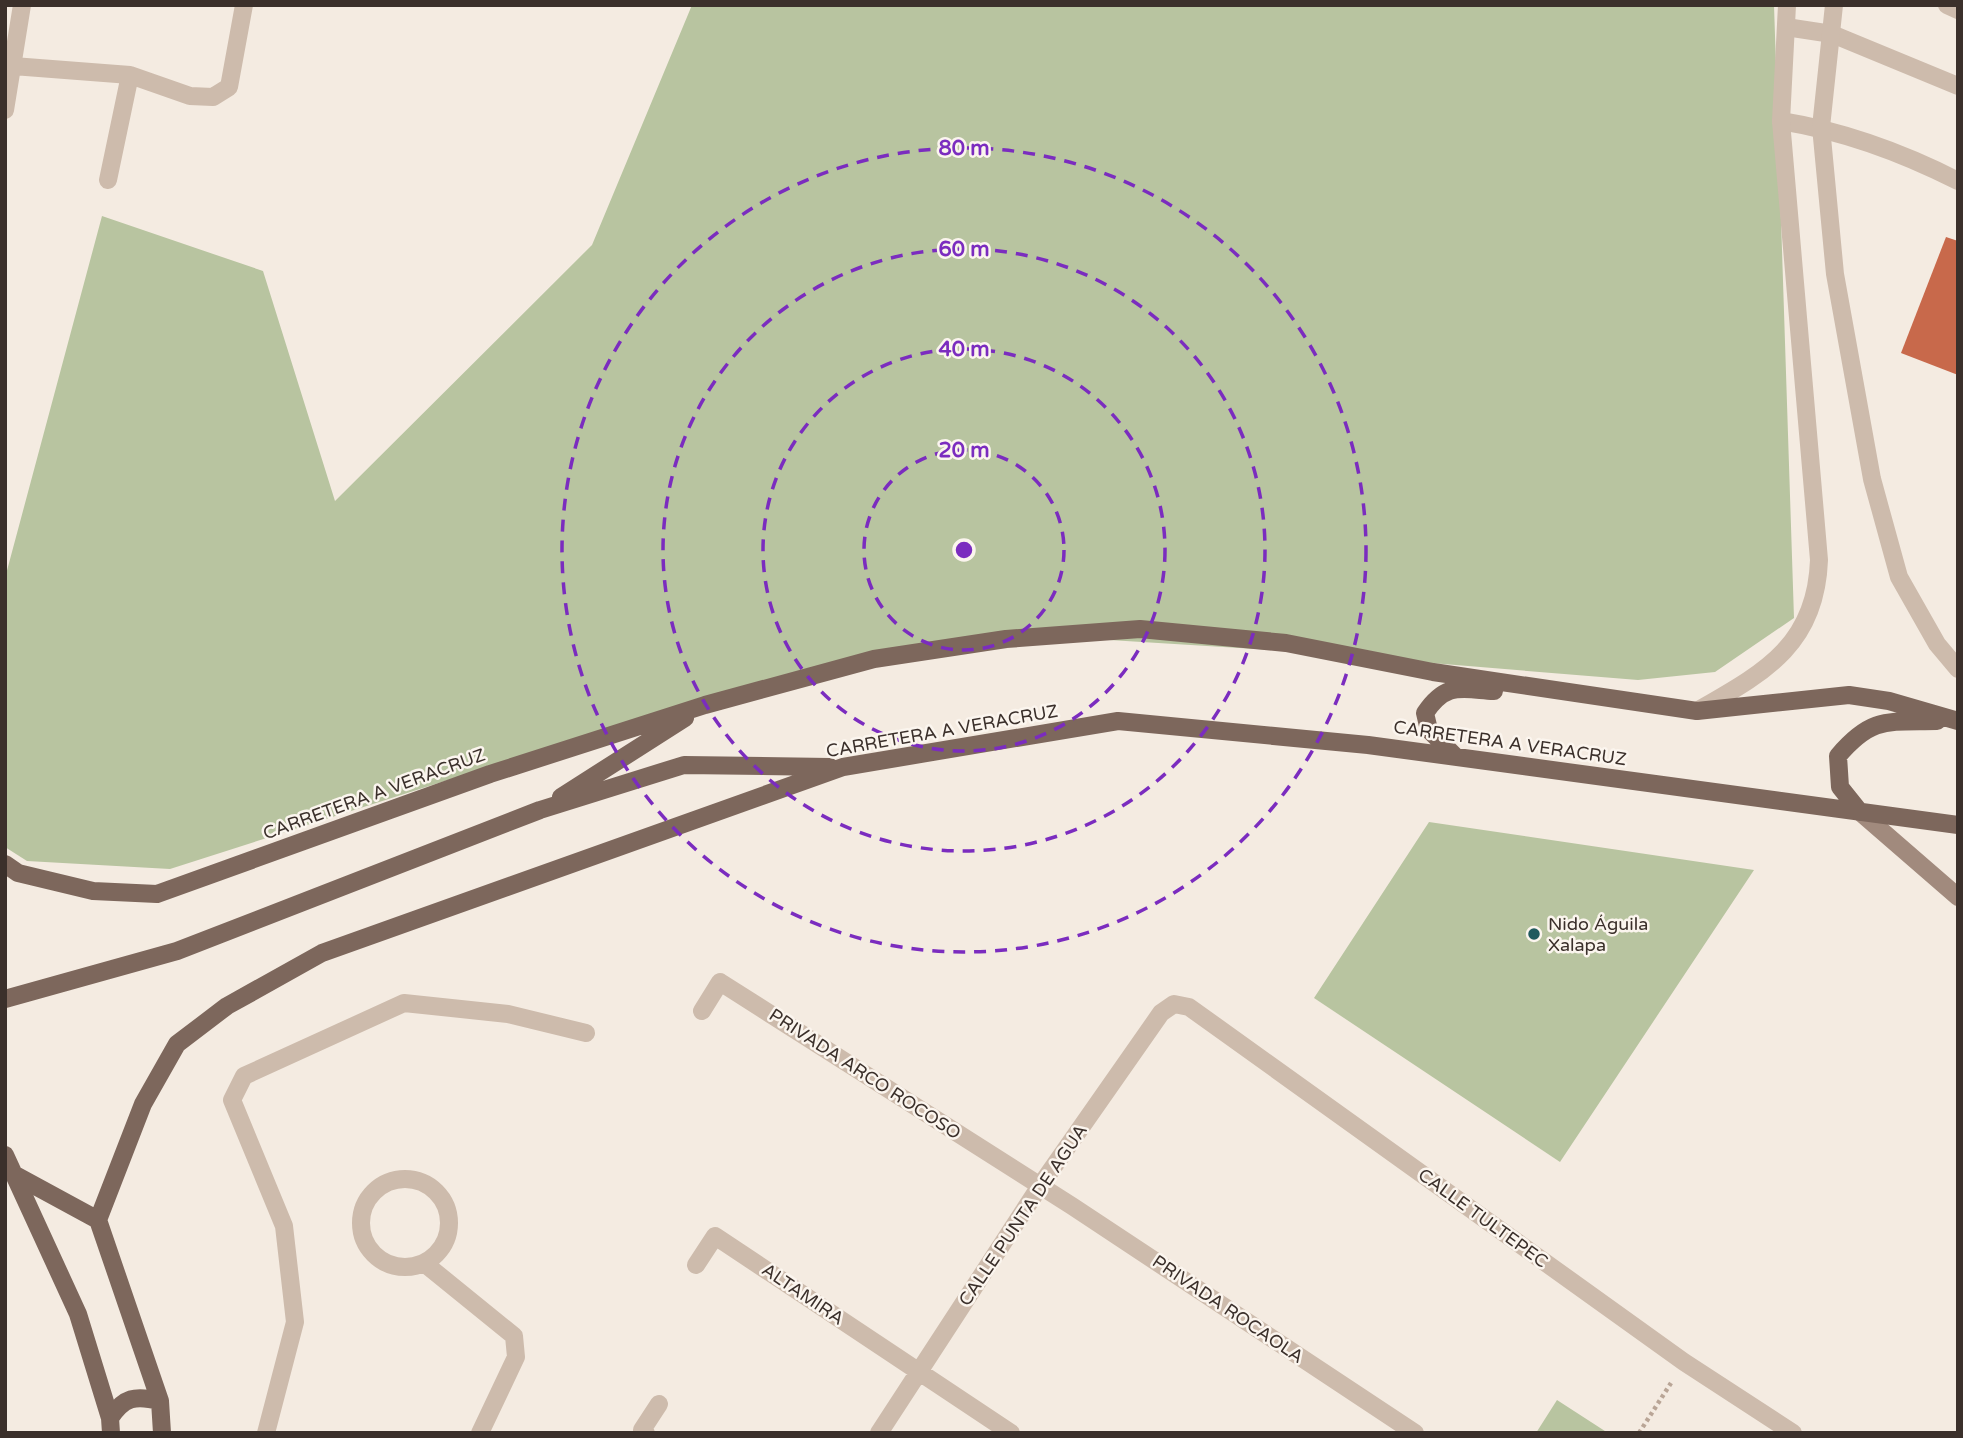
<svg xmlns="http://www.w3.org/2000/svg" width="1963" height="1438" font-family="'Varela Round',sans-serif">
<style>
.green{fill:#b8c4a0}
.building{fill:#c8694b}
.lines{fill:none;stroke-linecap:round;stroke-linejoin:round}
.path{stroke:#b9a596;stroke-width:4.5;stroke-dasharray:3.5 3.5;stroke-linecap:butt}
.lane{stroke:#cdbbac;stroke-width:18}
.street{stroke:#cdbbac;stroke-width:18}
.secondary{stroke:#a18a7d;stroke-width:18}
.primary{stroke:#7d675c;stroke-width:18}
.ring{fill:none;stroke:#7b2cbf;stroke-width:3.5;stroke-dasharray:12 9}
.poi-dot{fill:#1f5a5e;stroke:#fbf5ee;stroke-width:2.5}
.labels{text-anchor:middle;stroke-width:5;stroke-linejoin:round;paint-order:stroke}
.street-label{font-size:18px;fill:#3b302b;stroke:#fbf5ee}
.poi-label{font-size:18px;fill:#3b302b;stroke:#fbf5ee;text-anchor:start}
.centre{fill:#7b2cbf;stroke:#fbf5ee;stroke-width:3.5}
.ring-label{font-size:21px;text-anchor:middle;font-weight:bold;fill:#7b2cbf;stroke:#fbf5ee;stroke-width:5;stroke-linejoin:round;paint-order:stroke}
</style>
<rect width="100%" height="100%" fill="#f4ebe1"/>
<!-- green -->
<path class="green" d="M692 5H1774L1794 618 1715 672 1638 680 1273 650 995 633 723 692 170 869 27 861 5 847V578L102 216 263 271 335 501 592 245Z
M1429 822 1754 870 1560 1162 1314 998Z
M1557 1400 1608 1433H1536Z"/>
<!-- building -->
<path class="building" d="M1946 237 1958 241V375L1901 353Z"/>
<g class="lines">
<!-- path -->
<path class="path" d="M1639 1433 1671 1383"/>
<!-- lane -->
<path class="lane" d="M1947 5 1958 10
M1786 27 1832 34 1958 86
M1781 121C1843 131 1901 152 1958 181"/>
<!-- street -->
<path class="street" d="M1834 5 1821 127 1835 274 1872 479 1899 577 1937 644 1958 669
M13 66 130 75 190 96 213 97 229 87 244 5
M5 110 22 5
M108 180 130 75
M1697 711C1763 673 1816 646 1819 560L1781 121 1787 5
M702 1011 720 982 1072 1206 1415 1433
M361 1223a44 44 0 1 1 88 0a44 44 0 1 1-88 0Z
M424 1263 514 1336 516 1357 480 1433
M696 1265 715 1236 1011 1433
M266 1433 295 1322 284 1226 232 1100 244 1076 404 1003 508 1014 586 1033
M646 1433 642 1430 659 1404
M879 1433 1040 1186 1161 1013 1174 1004 1189 1007 1684 1362 1793 1433"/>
<!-- secondary -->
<path class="secondary" d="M1860 812 1958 897"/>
<!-- primary -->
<path class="primary" d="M1456 757 1429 730 1425 713C1446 682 1460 689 1494 691
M561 797 685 718
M1860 812 1840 787 1838 756C1872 716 1888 722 1937 721
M5 864 18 873 93 891 157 894 490 774 705 705 874 659 1006 639 1140 629 1286 643 1433 672 1697 711 1849 695 1889 701 1958 721
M5 999 177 951 540 810 684 765 830 767
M5 1155 78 1314 110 1418 111 1433
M17 1176 98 1220 160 1401 162 1433
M98 1220 143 1104 177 1044 227 1006 322 953 843 767 1118 721 1368 745 1958 825
M110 1418C124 1397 135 1395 160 1401"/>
</g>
<!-- distance rings -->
<g class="ring">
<circle cx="964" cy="550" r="100"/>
<circle cx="964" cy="550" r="201"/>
<circle cx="964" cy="550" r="301"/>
<circle cx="964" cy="550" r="402"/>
</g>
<!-- markers -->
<circle class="poi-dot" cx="1534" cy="934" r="7"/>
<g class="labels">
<!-- street labels -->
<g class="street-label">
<text transform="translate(942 731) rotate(-10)" y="6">CARRETERA A VERACRUZ</text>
<text transform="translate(1510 743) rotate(8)" y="6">CARRETERA A VERACRUZ</text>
<text transform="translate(374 794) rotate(-20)" y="6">CARRETERA A VERACRUZ</text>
<text transform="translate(865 1074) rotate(33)" y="6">PRIVADA ARCO ROCOSO</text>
<text transform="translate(1023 1215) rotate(-56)" y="6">CALLE PUNTA DE AGUA</text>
<text transform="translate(1483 1218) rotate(36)" y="6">CALLE TULTEPEC</text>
<text transform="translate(803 1294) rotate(34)" y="6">ALTAMIRA</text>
<text transform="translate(1228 1309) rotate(34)" y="6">PRIVADA ROCAOLA</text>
</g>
<!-- poi labels -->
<g class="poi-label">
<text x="1548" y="930">Nido Águila<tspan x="1548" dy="21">Xalapa</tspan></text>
</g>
</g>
<circle cx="964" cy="550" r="10" class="centre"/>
<g class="ring-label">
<text x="964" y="155">80 m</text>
<text x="964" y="256">60 m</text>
<text x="964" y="356">40 m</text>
<text x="964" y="457">20 m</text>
</g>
<!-- border -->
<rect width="1963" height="1438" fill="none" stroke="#3b302b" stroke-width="14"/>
</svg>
